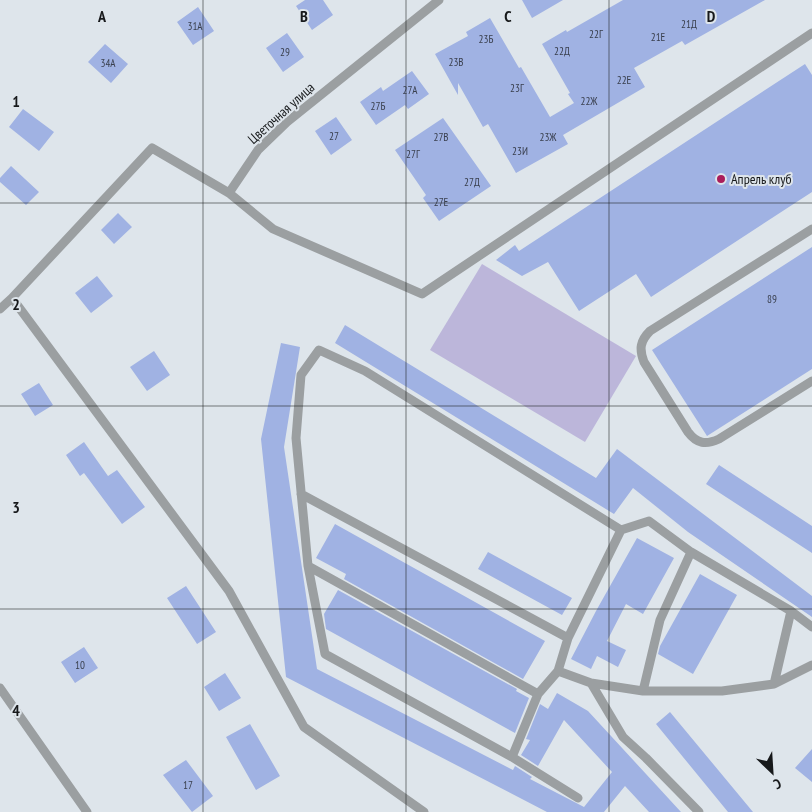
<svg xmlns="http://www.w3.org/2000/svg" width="812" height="812" font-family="'PT Sans Narrow',sans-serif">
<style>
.green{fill:#bcb6da}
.building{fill:#a0b2e3}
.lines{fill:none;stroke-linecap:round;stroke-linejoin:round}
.service{stroke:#9b9fa1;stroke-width:9}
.grid{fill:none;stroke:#17191b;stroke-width:1;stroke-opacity:0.55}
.poi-dot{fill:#aa1d5b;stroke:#dee5eb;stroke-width:2}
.labels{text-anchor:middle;stroke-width:4;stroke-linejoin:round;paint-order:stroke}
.number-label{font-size:11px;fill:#393f4d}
.street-label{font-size:14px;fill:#17191b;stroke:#dee5eb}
.poi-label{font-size:14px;fill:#17191b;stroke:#dee5eb;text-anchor:start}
.grid-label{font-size:16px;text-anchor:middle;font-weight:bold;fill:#17191b;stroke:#dee5eb;stroke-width:4;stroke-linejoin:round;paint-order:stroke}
</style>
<rect width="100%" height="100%" fill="#dee5eb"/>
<!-- green -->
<path class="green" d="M482 264 636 356 585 442 430 350Z"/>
<!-- building -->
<path class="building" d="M305 0H323L333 15 312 30 296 6Z
M522 0H563L532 18Z
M623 0H765L685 45 682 41 634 68 645 87 563 135 568 144 516 173 488 124 483 127 458 83V95L435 54 468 36 466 32 490 18 519 68 521 67 550 117 574 103 568 94 570 93 542 44 566 30 567 32Z
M198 7 214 31 193 45 177 22Z
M287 33 304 57 283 72 266 48Z
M105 44 128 64 111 83 88 62Z
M805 64 812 75V192L651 297 636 274 579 311 548 262 522 276 496 260 515 245 519 251Z
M412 71 429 94 408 109 405 105 376 125 360 102 381 87 383 91Z
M23 109 54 132 39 151 9 127Z
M336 117 352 140 331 155 315 131Z
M443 118 491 186 439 221 423 198 426 195 395 150Z
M11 166 39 192 26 205 0 182V178Z
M118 213 132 227 114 244 101 230Z
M812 247V369L707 436 652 350Z
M97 276 113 296 91 313 75 293Z
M345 325 596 478 617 449 812 596V617L688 532 633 488 614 514 335 343Z
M281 343 300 347 284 447 317 669 513 770 515 766 532 777 530 779 584 807 612 772 564 720 538 766 521 755 530 740 526 739 540 704 548 709 557 693 588 711 681 812H649L625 786 604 812H547L286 677 261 439Z
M154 351 170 375 147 391 130 367Z
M39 383 53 405 35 416 21 394Z
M84 442 108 476 117 470 145 507 122 524 84 473 80 476 66 455Z
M719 465 812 526V553L706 484Z
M335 524 545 641 523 679 344 579 346 574 316 558Z
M637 538 674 558 643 614 626 604 607 641 626 650 618 667 597 656 591 669 571 659 596 611Z
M488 552 572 598 562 615 478 569Z
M700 574 737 595 693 674 658 654 660 646Z
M186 586 216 632 197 644 167 598Z
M338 590 517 689 516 691 529 698 515 733 326 629 324 614Z
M84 647 98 668 75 683 61 662Z
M225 673 241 698 219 711 204 687Z
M670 712 753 812H728L656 724Z
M250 724 280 776 256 790 226 737Z
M812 749V782L795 768Z
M186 760 213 796 192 812 163 775Z"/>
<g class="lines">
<!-- service -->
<path class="service" d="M229 193 273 229 422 294 812 33
M812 229 650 331C640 341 639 349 644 362L688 432C697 444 706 445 719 439L812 381
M12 298 229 591 304 727 424 812
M0 309 12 298 152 148 229 193 258 150 287 122 439 0
M301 494 568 638
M308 566 538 694
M558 671 591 683 643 691H722L774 684 812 665
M591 683 623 737 646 758 699 812
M774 684 791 611
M0 688 87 812
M643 691 660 620 691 552
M512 757 538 694 558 671 568 638 621 530
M578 798 512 757 325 654 308 566 296 438 301 375 319 350 365 371 621 530 649 521 691 552 791 611 812 627"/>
</g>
<!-- grid -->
<path class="grid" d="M203 0V812M406 0V812M609 0V812M0 203H812M0 406H812M0 609H812"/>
<!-- markers -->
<circle class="poi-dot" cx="721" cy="179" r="5"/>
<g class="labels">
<!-- number labels -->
<g class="number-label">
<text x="689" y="28">21Д</text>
<text x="195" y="30">31А</text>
<text x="596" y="38">22Г</text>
<text x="658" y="41">21Е</text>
<text x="486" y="43">23Б</text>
<text x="562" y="55">22Д</text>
<text x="285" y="56">29</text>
<text x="456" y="66">23В</text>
<text x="108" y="67">34А</text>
<text x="624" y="84">22Е</text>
<text x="517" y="92">23Г</text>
<text x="410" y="94">27А</text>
<text x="589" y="105">22Ж</text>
<text x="378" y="110">27Б</text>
<text x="334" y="140">27</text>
<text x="441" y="141">27В</text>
<text x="548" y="141">23Ж</text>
<text x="520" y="155">23И</text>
<text x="413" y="158">27Г</text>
<text x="472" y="186">27Д</text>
<text x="441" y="206">27Е</text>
<text x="772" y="303">89</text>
<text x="80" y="669">10</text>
<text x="188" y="789">17</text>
</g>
<!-- street labels -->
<g class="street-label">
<text transform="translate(281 113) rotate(-42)" y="5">Цветочная улица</text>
</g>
<!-- poi labels -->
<g class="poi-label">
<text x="731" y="184">Апрель клуб</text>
</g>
</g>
<g class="grid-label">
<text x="102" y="22">A</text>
<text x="304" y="22">B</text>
<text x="508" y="22">C</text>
<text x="711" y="22">D</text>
<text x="16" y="107">1</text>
<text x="16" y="310">2</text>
<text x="16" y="513">3</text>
<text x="16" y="716">4</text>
</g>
<!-- north arrow -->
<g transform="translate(772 772) rotate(155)" stroke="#dee5eb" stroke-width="4" paint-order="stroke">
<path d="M0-4L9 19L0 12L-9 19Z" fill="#17191b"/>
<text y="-8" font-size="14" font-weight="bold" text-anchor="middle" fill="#17191b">С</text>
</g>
</svg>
